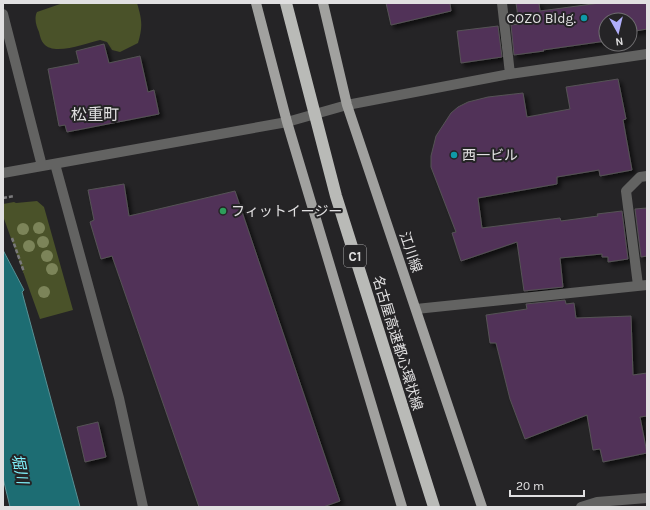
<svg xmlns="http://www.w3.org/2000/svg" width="650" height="510" font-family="Karla,'Noto Sans JP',sans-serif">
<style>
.green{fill:#4a5229}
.water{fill:#1d6d73;stroke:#589094}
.building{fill:#513258;stroke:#555355;filter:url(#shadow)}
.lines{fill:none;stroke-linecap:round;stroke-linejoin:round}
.path{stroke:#7a797b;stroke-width:2.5;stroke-dasharray:4 2;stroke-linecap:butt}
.minor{stroke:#636362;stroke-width:10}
.tertiary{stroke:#636362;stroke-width:10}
.primary{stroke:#a1a19f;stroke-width:10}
.motorway-bridge{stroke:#b9bab7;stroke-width:12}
.tree{fill:#7c8459}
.culture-dot{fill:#0f9aa8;stroke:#252426;stroke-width:1.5}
.leisure-dot{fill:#2e9e5b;stroke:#252426;stroke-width:1.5}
.labels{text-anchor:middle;stroke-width:4;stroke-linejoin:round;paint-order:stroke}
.shield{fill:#252426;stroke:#a9a8a9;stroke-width:1}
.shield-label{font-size:13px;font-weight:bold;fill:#e1e0e1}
.poi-label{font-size:14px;fill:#e1e0e1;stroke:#252426;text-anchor:start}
.street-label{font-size:14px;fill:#e1e0e1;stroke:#252426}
.water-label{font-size:15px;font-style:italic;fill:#81f2fc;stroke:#252426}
.quarter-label{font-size:16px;fill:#e1e0e1;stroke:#252426}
</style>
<defs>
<filter id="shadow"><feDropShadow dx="3.5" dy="3.5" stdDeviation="2" flood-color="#0009"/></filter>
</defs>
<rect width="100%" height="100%" fill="#252426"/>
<!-- green -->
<path class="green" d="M63 3H137C142 20 143 26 138 43L120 52 112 50 107 42 100 40C87 43 54 56 44 44 41 41 40 36 39 32 36 26 34 18 37 12Z
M37 201 44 207 73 310 40 319 3 216V204L14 202 16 203Z"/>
<!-- water -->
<path class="water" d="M3 250 24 290 22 292 80 507H10L3 478Z"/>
<!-- building -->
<path class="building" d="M386 3H450L451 11 391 25Z
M516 3H539L540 11 600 3H647V29L630 32V20H606V41L543 50 544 51 514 55 511 25 519 24Z
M498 26 502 57 461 63 457 31Z
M104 44 109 63 140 56 148 92 154 90 159 114 67 132 65 125 59 126 48 69 79 63 76 51Z
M618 79 626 119 623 120 632 170 600 176 599 170 557 177V184L478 198 482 228 560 218 561 221 598 216 597 214 622 211 628 259 608 262V257H602V254L560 258 563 287 524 291 517 242 461 261 452 233 456 232 431 167V156L436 136 451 113 458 107 468 102 488 97 523 93 527 117 570 109 566 87Z
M124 184 129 216 235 191 340 501 323 507H199L112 256 101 259 90 222 94 220 88 190Z
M647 208V256L641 257 635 209Z
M565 300 566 304 574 303 576 318 631 316 633 375 647 373V416L640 417 647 453 603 462 600 449 593 450 587 415 525 439 510 399 496 343H490L486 315 527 309 526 304Z
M98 422 106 457 85 462 77 427Z"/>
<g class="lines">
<!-- path -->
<path class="path" d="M3 198 14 196
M12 238 24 272"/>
<!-- minor -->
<path class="minor" d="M502 3 510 74
M347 105 510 74 647 54
M638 285 626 191 640 177 647 176
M416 309 647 285
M581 507 597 502 647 498"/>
<!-- tertiary -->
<path class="tertiary" d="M3 14 42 166
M55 164 119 398 143 507
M3 173 287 122 347 105"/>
<!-- primary -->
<path class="primary" d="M256 3 287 122 402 507
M323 3 347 105 482 507"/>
<!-- motorway-bridge -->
<path class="motorway-bridge" d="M286 3 336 196 434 507"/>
</g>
<!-- trees -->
<g class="tree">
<circle cx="39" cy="228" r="6"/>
<circle cx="23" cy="229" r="6"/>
<circle cx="43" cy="242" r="6"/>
<circle cx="29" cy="246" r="6"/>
<circle cx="47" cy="256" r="6"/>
<circle cx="52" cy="269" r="6"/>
<circle cx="44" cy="292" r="6"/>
</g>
<!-- markers -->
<g class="culture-dot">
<circle cx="584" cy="18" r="4"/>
<circle cx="454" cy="155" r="4"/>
</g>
<circle class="leisure-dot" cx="223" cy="211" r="4"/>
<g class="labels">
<!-- shield labels -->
<rect class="shield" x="344" y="245" width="22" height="22" rx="3"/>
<g class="shield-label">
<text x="355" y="261">C1</text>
</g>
<!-- poi labels -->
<g class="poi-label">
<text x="576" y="23" text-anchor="end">COZO Bldg.</text>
<text x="462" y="160">西一ビル</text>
<text x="231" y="216">フィットイージー</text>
</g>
<!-- street labels -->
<g class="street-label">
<text transform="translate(411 252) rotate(71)" y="5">江川線</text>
<text transform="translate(398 343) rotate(73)" y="5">名古屋高速都心環状線</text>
</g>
<!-- water labels -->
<g class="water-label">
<text transform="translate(20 469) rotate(78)" y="5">堀川</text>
</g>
<!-- quarter labels -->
<g class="quarter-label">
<text x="95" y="120">松重町</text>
</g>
</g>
<!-- border -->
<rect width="650" height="510" fill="none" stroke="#e1e0e1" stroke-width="8"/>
<!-- north arrow -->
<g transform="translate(618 32) rotate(172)"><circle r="19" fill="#252426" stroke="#706f71"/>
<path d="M0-3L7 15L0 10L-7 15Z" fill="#b0aefa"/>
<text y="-6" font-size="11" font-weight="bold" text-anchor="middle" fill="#e1e0e1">N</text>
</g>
<!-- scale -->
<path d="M510 490v6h74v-6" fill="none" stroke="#e1e0e1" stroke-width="2"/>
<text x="516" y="490" font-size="12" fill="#e1e0e1" stroke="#252426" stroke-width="3" paint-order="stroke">20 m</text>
</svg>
